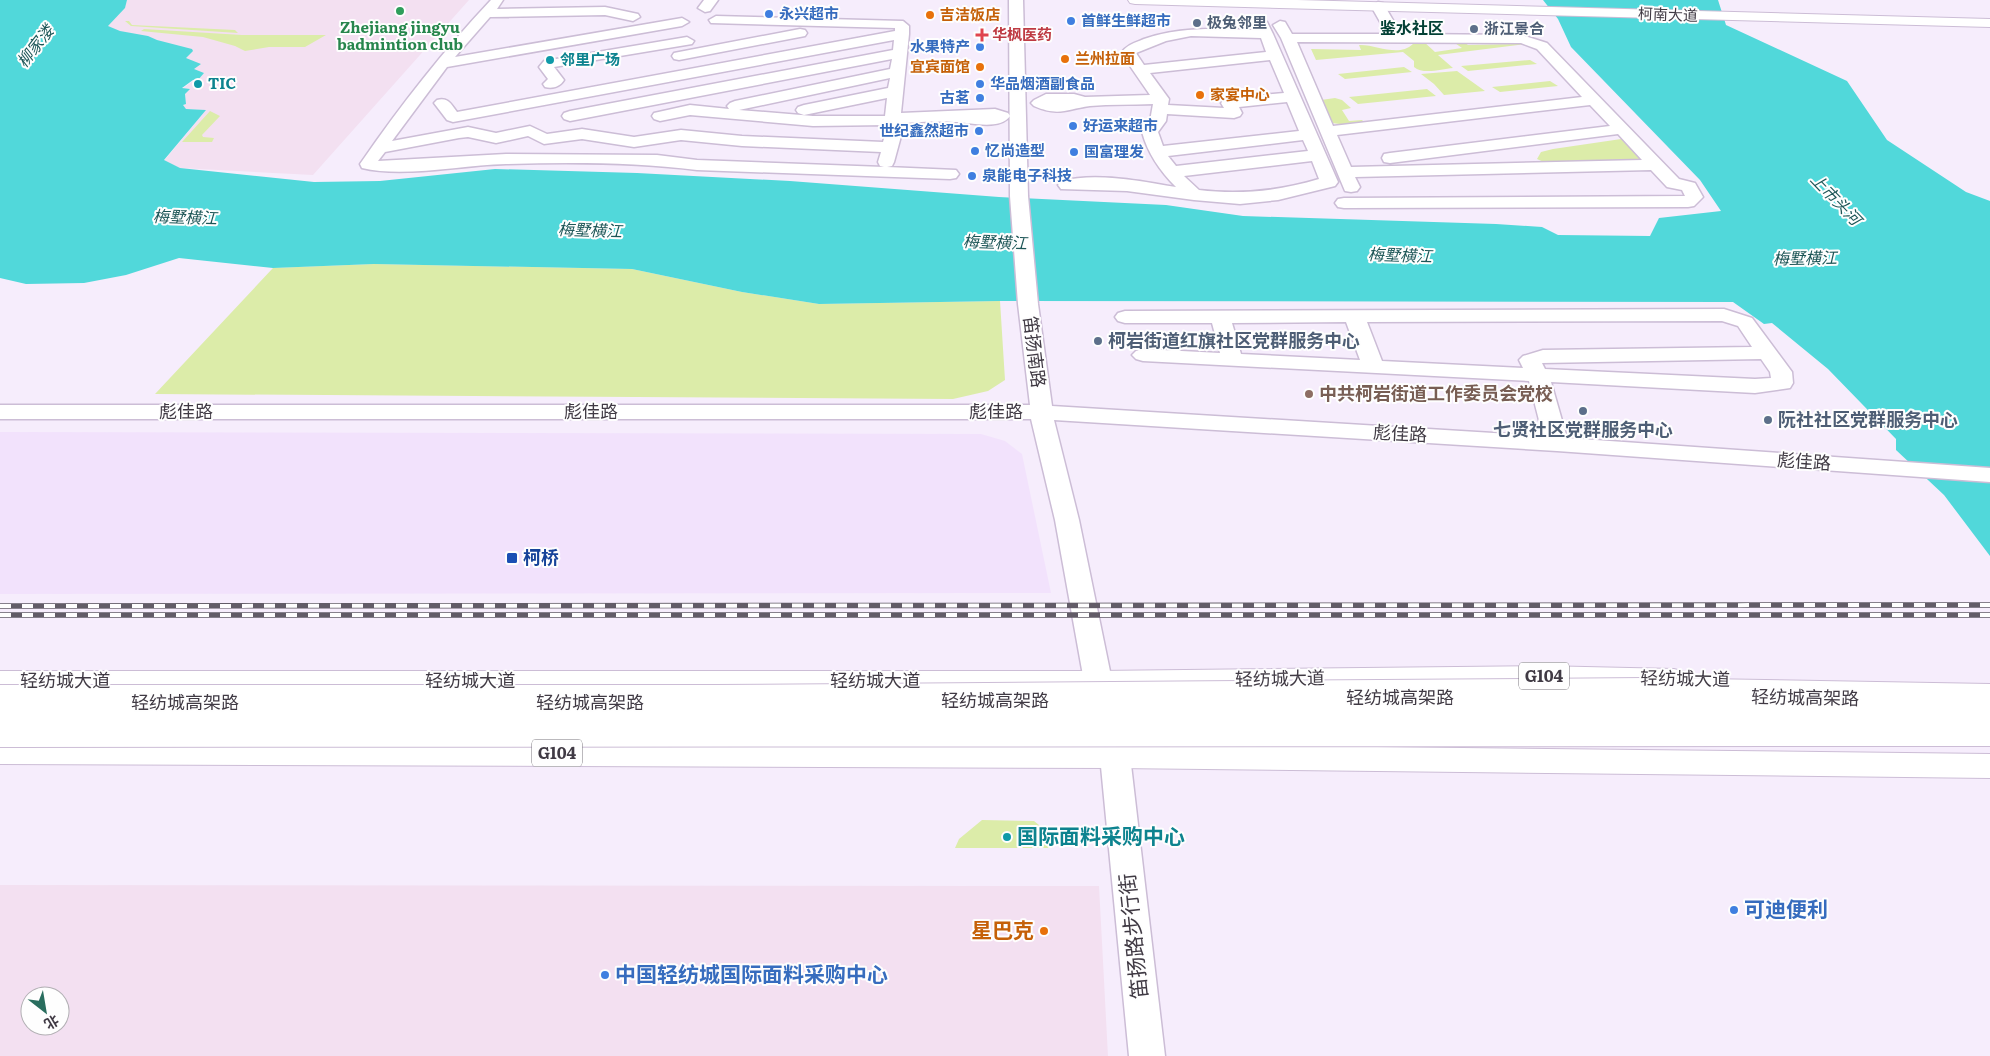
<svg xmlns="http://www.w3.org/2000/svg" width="1990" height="1056" font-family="Literata,'Noto Sans SC',serif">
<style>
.commercial{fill:#f3e0f1;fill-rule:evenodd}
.built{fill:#f2e2fc}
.green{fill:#dceca9}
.water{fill:#51d8da}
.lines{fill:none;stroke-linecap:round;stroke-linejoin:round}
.street-casing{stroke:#ccbdd6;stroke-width:3}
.secondary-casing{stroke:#ccbdd6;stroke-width:2}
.primary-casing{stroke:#ccbdd6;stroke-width:2}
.street{fill:#fff;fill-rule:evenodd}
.secondary{fill:#fff;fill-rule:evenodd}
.primary{fill:#fff;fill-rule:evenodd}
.rail-casing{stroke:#625c67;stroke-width:5.5}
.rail{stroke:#fefefe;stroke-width:4;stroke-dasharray:11;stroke-linecap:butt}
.highway-bridge-casing{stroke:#ccbdd6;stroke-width:38;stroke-linecap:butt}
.highway-bridge{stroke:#fff;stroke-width:36}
.leisure-dot{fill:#2e9e5b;stroke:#fefefe;stroke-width:2}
.shop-dot{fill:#3f7fe0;stroke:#fefefe;stroke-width:2}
.food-dot{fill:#e8710a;stroke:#fefefe;stroke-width:2}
.service-dot{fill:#5c6f8a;stroke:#fefefe;stroke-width:2}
.health-dot{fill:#e0444e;stroke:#fefefe;stroke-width:2}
.culture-dot{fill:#0f9aa8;stroke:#fefefe;stroke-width:2}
.education-dot{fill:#8d6e63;stroke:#fefefe;stroke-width:2}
.transit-dot{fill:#1a4fb4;stroke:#fefefe;stroke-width:2}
.labels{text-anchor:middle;stroke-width:4;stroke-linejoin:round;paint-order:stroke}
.far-shop-label{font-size:15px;font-weight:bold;fill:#366cbe;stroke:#fefefe;text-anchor:start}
.far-food-label{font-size:15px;font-weight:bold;fill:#c56008;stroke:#fefefe;text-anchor:start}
.far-street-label{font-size:15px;fill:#403a44;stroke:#fefefe}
.far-service-label{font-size:15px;font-weight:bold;fill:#4e5e75;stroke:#fefefe;text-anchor:start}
.far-leisure-label{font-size:15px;font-weight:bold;fill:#27864d;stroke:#fefefe}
.far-health-label{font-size:15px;font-weight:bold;fill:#be3a42;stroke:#fefefe;text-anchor:start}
.far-culture-label{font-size:15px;font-weight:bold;fill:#0d838f;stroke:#fefefe;text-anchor:start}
.far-quarter-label{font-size:16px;font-weight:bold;fill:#034035;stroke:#fefefe}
.far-water-label{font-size:16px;font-style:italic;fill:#1d5657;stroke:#fefefe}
.shield{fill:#fefefe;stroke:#79757c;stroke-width:1}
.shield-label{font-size:16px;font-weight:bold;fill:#403a44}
.service-label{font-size:18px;font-weight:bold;fill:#4e5e75;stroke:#fefefe;text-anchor:start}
.street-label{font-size:18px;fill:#403a44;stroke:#fefefe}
.education-label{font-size:18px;font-weight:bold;fill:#785e54;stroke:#fefefe;text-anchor:start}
.transit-label{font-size:18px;font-weight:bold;fill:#164399;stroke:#fefefe;text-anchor:start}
.near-culture-label{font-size:21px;font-weight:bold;fill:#0d838f;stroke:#fefefe;text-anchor:start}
.near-shop-label{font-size:21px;font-weight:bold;fill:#366cbe;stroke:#fefefe;text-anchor:start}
.near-food-label{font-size:21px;font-weight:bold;fill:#c56008;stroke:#fefefe;text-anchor:end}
.near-street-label{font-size:21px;fill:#403a44;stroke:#fefefe}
</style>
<rect width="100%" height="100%" fill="#f6edfc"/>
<!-- commercial -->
<path class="commercial" d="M127 0H469L313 175 180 168 164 161 206 110 186 109 182 105 186 104 185 94 189 89H182L204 73 193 69 200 64 186 58 189 53 157 40 119 31 107 26 125 8Z
M0 885 1099 886 1108 1056H0ZM30 996H60V1026H30Z"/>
<!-- built -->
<path class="built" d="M0 432 981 434 1005 441 1022 454 1051 593 0 594Z"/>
<!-- green -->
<path class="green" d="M125 21H129L132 25 235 30 238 33 131 26Z
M144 29 242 35H326L305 47H269L245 51 235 46 203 37 141 31Z
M1413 41H1423L1435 52 1462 48 1452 41H1462L1468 45 1515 44 1513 41 1527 44 1438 55 1453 68C1442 69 1423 75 1414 67V61L1403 52 1316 60 1311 49 1361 50 1359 45C1376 44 1398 58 1413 44Z
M1530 60 1537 64 1468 71 1461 66Z
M1404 67 1412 72 1345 79 1338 74Z
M1457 71 1485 91 1444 95 1434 84 1421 74Z
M1550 81 1558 86 1500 92 1492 87Z
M1427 89 1436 96 1358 104 1349 97Z
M1335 98 1342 100 1351 108 1342 110 1349 121 1362 120 1366 124 1354 126 1332 123 1321 100Z
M210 111 220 116 202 135 203 137 214 138 212 142H182Z
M1628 138 1641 156 1639 159 1633 163 1548 164 1537 159 1541 152 1553 149Z
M374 264 632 269 742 292 819 304 1000 301 1005 380 988 391 953 399 155 394 273 268Z
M982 820 1034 821 1049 833 1053 848H955L959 839Z"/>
<!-- water -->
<path class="water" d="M0 0H127L125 8 108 26 120 31 148 36 157 40 192 49 193 51 186 58 201 64 194 69 204 73 198 80H193L182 88 190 89 185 94 186 104 183 105 186 109 206 110 164 160 180 168 314 182 380 181 495 169 637 173 790 181 999 197 1166 205 1243 216 1496 224 1542 227 1558 235 1650 236 1659 218 1721 211 1700 180 1571 47 1558 19 1543 0H1718L1726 25 1847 81 1887 140 1966 192 1990 201V556L1944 495 1896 450V439L1828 369 1772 323 1764 324 1733 302 1000 301 819 304 742 292 632 269 374 264 273 268 179 258 126 275 84 283 26 284 0 278Z"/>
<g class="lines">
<!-- street casing -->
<g class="street-casing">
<path id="street" d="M491 0H503L497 9 605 7 638 14 640 17 633 21 605 15 490 17 455 57 682 18 689 22 682 26 447 67 392 141 468 127 496 133 530 126 547 134 582 129 634 137 681 130 742 136 883 142 888 125 813 126 690 115 660 121 654 119 652 116 654 113 690 105 729 109 727 106 730 103 735 101 890 69 892 59 570 121 564 119 562 116 564 113 570 111 893 50 894 40 453 122 447 120 434 103 437 100C448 97 451 104 457 112L895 31V28L711 23 709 20 716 16 903 21 909 26V34L901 113 995 109 1008 113 1010 116C1000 131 968 122 954 122 937 121 920 122 903 123L904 125 894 162 892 166 887 167 956 170 959 174 956 178 950 179 697 170C634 162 570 162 506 164 462 165 403 178 362 168L360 164C400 106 443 51 491 0ZM890 78 888 88 804 105 798 107 796 110 798 113 804 115 887 98 885 116H813L739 110ZM528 136 544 144 582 139 634 147 681 140 742 146 881 152 878 162 880 166 884 167 697 160 657 155 506 154 378 161 385 152 459 138 468 137 496 143Z
M704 0H718L710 11 705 12 698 8Z
M1009 0H1023L1028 196 1038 304 1052 406 1543 436 1529 381 1143 361 1136 359 1132 355 1136 351 1143 349 1220 353 1212 323H1125L1118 321 1115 317 1118 313 1125 311 1724 309 1752 318 1792 372 1793 383 1790 388 1755 393 1551 382 1567 438 1990 468V482L1557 451 1054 420 1079 520 1112 681 1130 756 1165 1056H1129L1100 756 1084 681 1055 520 1031 419H0V405H1030L1018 304 1010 196ZM1722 321 1738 326 1752 347 1543 350 1523 356 1519 360 1523 368 1382 361 1367 322ZM1346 322 1360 360 1241 354 1232 323ZM1761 359 1770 372 1771 378 1755 379 1545 369 1542 363Z
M1378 2 1383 3 1401 34 1522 35 1547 43 1679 179 1695 183 1703 197 1694 206 1688 207 1344 208 1338 207 1335 203 1338 199 1344 198 1685 196 1682 190 1667 187 1651 170 1355 177 1360 187 1357 191 1351 192 1345 191 1281 38 1273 25 1280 21 1285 22 1292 34H1387L1371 6ZM1297 42 1521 43 1537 49 1582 97 1333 126ZM1590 105 1610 126 1390 153 1384 154 1382 158 1384 162 1390 163 1618 134 1642 160 1351 167 1337 135Z
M1262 21 1267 22 1273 34 1338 182 1335 186 1278 200 1240 204 1194 200 1127 191 1061 189 1058 185 1061 181C1097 172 1139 181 1176 187 1160 171 1148 154 1142 132L1150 121 1153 104C1132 105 1111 104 1090 106 1067 109 1059 117 1034 106L1031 103 1034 100 1046 94H1074L1085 97 1150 95 1121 53C1127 45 1134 43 1144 39 1181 26 1218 29 1257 30L1255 25ZM1191 36 1261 38 1266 52 1144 65 1136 53 1166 41ZM1270 60 1284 93 1229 98 1224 100 1221 103 1224 108 1168 105 1169 99 1150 73ZM1287 102 1299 131 1163 146 1158 132 1166 121 1167 114 1234 118 1240 116 1242 113 1239 107ZM1303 140 1308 151 1176 166 1168 156ZM1312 161 1319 179C1279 191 1240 195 1199 190L1184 176Z
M800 29 805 30 807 33 805 36 679 60 674 59 672 56 674 53 679 52Z
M687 37 694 41 692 44 554 67 564 80C560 87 552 89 545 87L543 84 548 79 539 67 544 61Z"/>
</g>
<!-- secondary casing -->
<g class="secondary-casing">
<path id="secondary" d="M1128 0H1297L1990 19V27L1135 4 1130 3Z"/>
</g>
<!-- primary casing -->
<g class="primary-casing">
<path id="primary" d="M1541 666 1674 669 1685 672 1690 679 1685 686 1674 689 1541 686 1098 691H0V671H1098Z
M0 740 1115 744 1990 754V778L1115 768 0 764Z"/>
</g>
<!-- street -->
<use href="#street" class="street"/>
<!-- secondary -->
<use href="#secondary" class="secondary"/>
<!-- primary -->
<use href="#primary" class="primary"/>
<!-- rail casing -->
<g class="rail-casing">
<path id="rail" d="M0 606 1990 605
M0 615H1990"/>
</g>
<!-- rail -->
<use href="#rail" class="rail"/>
<!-- highway-bridge casing -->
<g class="highway-bridge-casing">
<path id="highway-bridge" d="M0 703H715L1644 696 1990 702
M0 729 1990 728"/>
</g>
<!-- highway-bridge -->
<use href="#highway-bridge" class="highway-bridge"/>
</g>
<!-- markers -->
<circle class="leisure-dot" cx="400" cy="11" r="5"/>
<g class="shop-dot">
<circle cx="769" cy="14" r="5"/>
<circle cx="1071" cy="21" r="5"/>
<circle cx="980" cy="47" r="5"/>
<circle cx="980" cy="84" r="5"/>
<circle cx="980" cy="98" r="5"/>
<circle cx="1073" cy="126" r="5"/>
<circle cx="979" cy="131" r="5"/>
<circle cx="975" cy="151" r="5"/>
<circle cx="1074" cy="152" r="5"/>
<circle cx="972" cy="176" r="5"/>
<circle cx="1734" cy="910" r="5"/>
<circle cx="605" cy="975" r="5"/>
</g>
<g class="food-dot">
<circle cx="930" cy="15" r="5"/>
<circle cx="1065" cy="59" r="5"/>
<circle cx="980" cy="67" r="5"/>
<circle cx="1200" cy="95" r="5"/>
<circle cx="1044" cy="931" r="5"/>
</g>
<g class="service-dot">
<circle cx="1197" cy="23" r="5"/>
<circle cx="1474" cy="29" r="5"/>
<circle cx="1098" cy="341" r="5"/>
<circle cx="1583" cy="411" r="5"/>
<circle cx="1768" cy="420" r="5"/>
</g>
<path class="health-dot" d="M979.5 27.5h5v5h5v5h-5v5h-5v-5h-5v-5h5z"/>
<g class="culture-dot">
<circle cx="550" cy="60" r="5"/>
<circle cx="198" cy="84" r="5"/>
<circle cx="1007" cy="837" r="5"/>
</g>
<circle class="education-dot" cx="1309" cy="394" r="5"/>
<rect class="transit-dot" x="506" y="552" width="12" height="12" rx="2.5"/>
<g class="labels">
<!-- far-shop labels -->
<g class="far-shop-label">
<text x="779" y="19">永兴超市</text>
<text x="1081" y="26">首鲜生鲜超市</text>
<text x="970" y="52" text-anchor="end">水果特产</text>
<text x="990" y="89">华品烟酒副食品</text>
<text x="970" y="103" text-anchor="end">古茗</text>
<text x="1083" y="131">好运来超市</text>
<text x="969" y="136" text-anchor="end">世纪鑫然超市</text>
<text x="985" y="156">忆尚造型</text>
<text x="1084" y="157">国富理发</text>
<text x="982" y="181">泉能电子科技</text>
</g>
<!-- far-food labels -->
<g class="far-food-label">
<text x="940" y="20">吉洁饭店</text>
<text x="1075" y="64">兰州拉面</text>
<text x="970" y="72" text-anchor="end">宜宾面馆</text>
<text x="1210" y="100">家宴中心</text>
</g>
<!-- far-street labels -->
<g class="far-street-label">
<text transform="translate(1668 15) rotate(2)" y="5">柯南大道</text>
</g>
<!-- far-service labels -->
<g class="far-service-label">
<text x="1207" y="28">极兔邻里</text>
<text x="1484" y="34">浙江景合</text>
</g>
<!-- far-leisure labels -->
<g class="far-leisure-label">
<text x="400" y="33">Zhejiang jingyu<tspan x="400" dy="17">badmintion club</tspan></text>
</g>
<!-- far-health labels -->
<g class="far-health-label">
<text x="992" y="40">华枫医药</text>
</g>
<!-- far-culture labels -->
<g class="far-culture-label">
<text x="560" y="65">邻里广场</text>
<text x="208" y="89">TIC</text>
</g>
<!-- far-quarter labels -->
<g class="far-quarter-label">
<text x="1412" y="34">鉴水社区</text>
</g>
<!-- far-water labels -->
<g class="far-water-label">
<text transform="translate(35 46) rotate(-52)" y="6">柳家溇</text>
<text transform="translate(1836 199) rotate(46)" y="6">上市头河</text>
<text transform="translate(185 217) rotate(2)" y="6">梅墅横江</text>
<text transform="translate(590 230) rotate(2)" y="6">梅墅横江</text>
<text transform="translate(995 242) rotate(2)" y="6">梅墅横江</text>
<text transform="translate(1400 255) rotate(2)" y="6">梅墅横江</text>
<text transform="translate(1805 258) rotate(-1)" y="6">梅墅横江</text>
</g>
<!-- shield labels -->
<g class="shield">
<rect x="1519" y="662.5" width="50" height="27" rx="4"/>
<rect x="532" y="739.5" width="50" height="27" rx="4"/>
</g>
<g class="shield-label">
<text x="1544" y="682">G104</text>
<text x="557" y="759">G104</text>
</g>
<!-- service labels -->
<g class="service-label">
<text x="1108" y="347">柯岩街道红旗社区党群服务中心</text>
<text x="1778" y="426">阮社社区党群服务中心</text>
<text x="1583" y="436" text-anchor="middle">七贤社区党群服务中心</text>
</g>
<!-- street labels -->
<g class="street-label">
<text transform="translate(1034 352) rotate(83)" y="6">笛扬南路</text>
<text x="186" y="418">彪佳路</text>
<text x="591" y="418">彪佳路</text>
<text x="996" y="418">彪佳路</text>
<text transform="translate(1400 434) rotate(3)" y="6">彪佳路</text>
<text transform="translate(1804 462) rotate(4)" y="6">彪佳路</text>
<text transform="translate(1280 679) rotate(-1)" y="6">轻纺城大道</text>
<text transform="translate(1685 679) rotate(1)" y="6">轻纺城大道</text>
<text x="65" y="687">轻纺城大道</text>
<text x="470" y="687">轻纺城大道</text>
<text x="875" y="687">轻纺城大道</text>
<text x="1400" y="704">轻纺城高架路</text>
<text transform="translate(1805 698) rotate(1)" y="6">轻纺城高架路</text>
<text x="995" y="707">轻纺城高架路</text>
<text x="185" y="709">轻纺城高架路</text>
<text x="590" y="709">轻纺城高架路</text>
</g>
<!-- education labels -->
<g class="education-label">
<text x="1319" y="400">中共柯岩街道工作委员会党校</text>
</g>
<!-- transit labels -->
<g class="transit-label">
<text x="523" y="564">柯桥</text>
</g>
<!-- near-culture labels -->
<g class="near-culture-label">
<text x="1017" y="844">国际面料采购中心</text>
</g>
<!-- near-shop labels -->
<g class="near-shop-label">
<text x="1744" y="917">可迪便利</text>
<text x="615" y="982">中国轻纺城国际面料采购中心</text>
</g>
<!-- near-food labels -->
<g class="near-food-label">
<text x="1034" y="938">星巴克</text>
</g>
<!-- near-street labels -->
<g class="near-street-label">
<text transform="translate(1134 936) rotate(-96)" y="7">笛扬路步行街</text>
</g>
</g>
<!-- north arrow -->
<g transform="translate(45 1011) rotate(149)"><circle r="24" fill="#fefefe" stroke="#b2b0b4"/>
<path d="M0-4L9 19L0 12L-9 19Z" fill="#296d5e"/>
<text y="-8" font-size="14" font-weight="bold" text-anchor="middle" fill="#403a44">北</text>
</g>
</svg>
